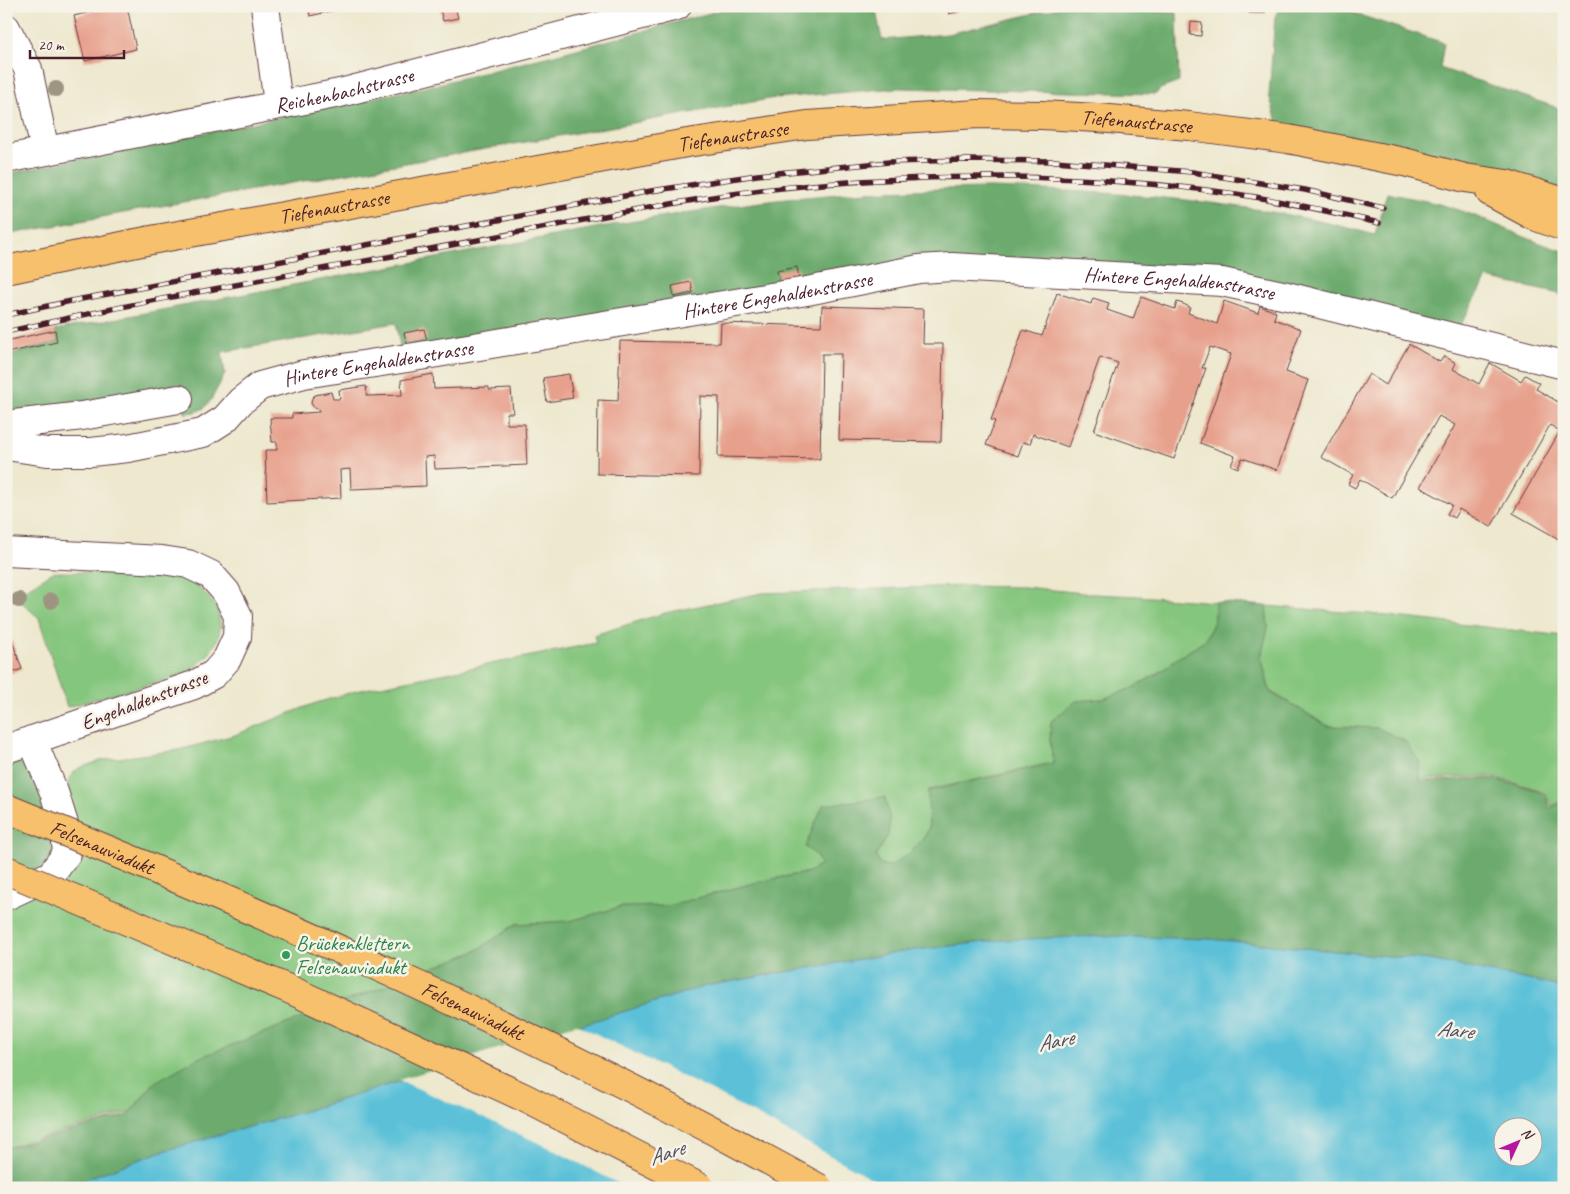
<svg xmlns="http://www.w3.org/2000/svg" width="1570" height="1194" font-family="Caveat,sans-serif">
<style>
.green{fill:#85c67e;stroke:#687254}
.forest{fill:#6cab6d;stroke:#5b654c}
.water{fill:#5bc1d8;stroke:#527082;fill-rule:evenodd}
.pier{fill:#ede8ce}
.building{fill:#e7a08c}
.lines{fill:none;stroke-linecap:round;stroke-linejoin:round}
.minor-casing{stroke:#623d43;stroke-width:30}
.major-casing{stroke:#623d43;stroke-width:30}
.minor{stroke:#fff;stroke-width:28}
.major{stroke:#f7c06c;stroke-width:28}
.rail-casing{stroke:#4a1f2b;stroke-width:5.5}
.rail{stroke:#f7f3e8;stroke-width:4;stroke-dasharray:11;stroke-linecap:butt}
.highway-bridge-casing{stroke:#623d43;stroke-width:30;stroke-linecap:butt}
.highway-bridge{stroke:#f7c06c;stroke-width:28}
.tree{fill:#9d9582}
.leisure-dot{fill:#2e9e5b;stroke:#f7f3e8;stroke-width:2}
.labels{text-anchor:middle;stroke-width:5;stroke-linejoin:round;paint-order:stroke}
.street-label{font-size:21px;fill:#4a1f2b;stroke:#f7f3e8}
.leisure-label{font-size:21px;fill:#27864d;stroke:#f7f3e8;text-anchor:start}
.water-label{font-size:22px;font-style:italic;fill:#4f505f;stroke:#f7f3e8}
</style>
<rect width="100%" height="100%" fill="#f7f3e8"/>
<filter id="ink" filterUnits="userSpaceOnUse"><feTurbulence type="fractalNoise" baseFrequency=".02" numOctaves="2"/><feDisplacementMap in="SourceGraphic" scale="10" xChannelSelector="R" yChannelSelector="G"/><feConvolveMatrix kernelMatrix="1 2 1 2 8 2 1 2 1" color-interpolation-filters="sRGB"/></filter>
<filter id="wash" filterUnits="userSpaceOnUse"><feTurbulence type="fractalNoise" baseFrequency=".0096" numOctaves="4" result="noise"/><feDisplacementMap in="SourceGraphic" scale="20" xChannelSelector="R" yChannelSelector="G"/><feGaussianBlur stdDeviation="1.12" result="paint"/><feColorMatrix in="noise" values="0 0 0 0 0 0 0 0 0 0 0 0 0 0 0 0 0 1.4 0 .05"/><feComposite in="paint" operator="in"/></filter>
<g filter="url(#wash)">
<rect width="100%" height="100%" fill="#ede8ce"/>
<!-- green -->
<path class="green" d="M53 572 169 573C182 576 192 582 202 591 238 621 215 659 180 676L67 707 39 618 15 596Z
M961 586 1024 587 1093 594 1137 596 1215 602V619L1205 641 1176 659 1163 670 1135 687 1103 699 1076 701 1050 739 1053 763 928 790 929 829 923 839 908 854 891 867 880 864 875 856 888 835 816 855 821 865 809 872 758 882 668 906 620 907 570 921 516 924 476 951 155 1082 130 1112 6 1148V897L73 773 79 768 103 760 179 750 235 735 313 704 356 691 596 643 594 635 665 613 762 593Z
M1266 606 1370 614 1564 636V801L1551 806 1546 794 1530 787 1488 776 1420 779 1419 761 1378 728 1328 726 1270 691 1261 657 1268 627Z"/>
<!-- forest -->
<path class="forest" d="M736 6H875L882 40 948 34 1066 6 1177 13 1179 82 1160 89 1156 94 898 88 775 98 150 208 6 235V174L426 87 562 53Z
M1280 6H1332L1444 43 1440 68 1564 110V199L1404 163 1286 151 1269 95 1275 17Z
M990 188C1119 192 1250 200 1375 235L1387 193C1410 198 1436 202 1459 210 1494 222 1528 241 1564 251V295L1487 278 1454 337 1289 295 992 268 402 358 396 323 222 352 225 374 211 400 204 408 196 412 185 413 180 384 80 403 6 411V355L58 342 55 330 606 226C683 213 760 200 839 194 889 190 940 189 990 188Z
M1215 602 1266 606 1268 627 1261 657 1270 692 1328 726 1378 728 1405 741 1419 761 1420 781 1488 778 1530 788 1545 795 1550 808 1564 802V988L1538 982 1430 960 1209 939 1100 936 1003 940 907 951 706 986 302 1112 160 1152 61 1188H6V1149L128 1115 155 1082 198 1058 476 951 516 924 570 921 620 907 668 906 758 882 809 872 821 865 816 855 805 847 823 805 885 797 890 820 888 835 876 856 880 864 891 866 908 854 923 839 929 829 928 791 1053 763 1050 739 1051 721 1076 701 1103 699 1135 687 1163 670 1176 659 1205 641 1215 619Z
M27 737 65 852 6 895V745Z"/>
<!-- water -->
<path class="water" d="M1100 936 1209 939 1430 960 1538 982 1564 988V1188L1246 1186 1239 1188H61L160 1152 302 1112 706 986 907 951 1003 940ZM1502 1126H1532V1156H1502Z"/>
<!-- pier -->
<path class="pier" d="M576 1024 718 1094 889 1188H627L550 1148 399 1080Z"/>
<g id="blocks">
<!-- building -->
<path class="building" d="M113 6H127L136 49 85 61 74 16Z
M308 6H350V7L310 16Z
M439 6H455L458 18 443 21Z
M947 6H974V7L949 14Z
M1137 6H1160V8L1137 10Z
M1249 6H1265V13H1249Z
M1191 22 1202 23 1201 36 1190 35Z
M797 267 799 278 780 282 777 271Z
M691 282 693 293 674 297 672 286Z
M1057 293 1091 304 1093 298 1109 303 1107 310 1133 319 1141 297 1175 309 1177 302 1183 304 1190 307 1188 313 1217 324 1224 301 1258 313 1260 306 1276 312 1274 319 1301 329 1286 372 1308 380 1277 470 1242 458 1238 468 1231 465 1235 456 1200 443 1231 354 1210 347 1202 368H1206L1174 459 1094 431 1118 363 1100 357 1068 447 1033 434 1030 444 1023 442 1018 456 986 445 995 421 991 420 1023 330 1042 336Z
M822 306 924 309 923 344H943L941 442 839 440 841 354H822L820 459 718 457 719 397 700 396 699 476 597 474 598 400 618 401 620 341 720 343 721 323 821 326Z
M424 329 427 340 407 344 404 333Z
M55 330 57 342 6 353V341Z
M1409 344 1440 362 1444 356 1456 363 1453 369 1479 384 1490 363 1521 381 1525 375 1539 383 1536 389 1560 403 1564 397V542L1513 513 1560 431 1550 425 1491 527 1459 509 1454 518 1447 514 1452 505 1420 487 1455 425 1439 416 1392 498 1360 479 1355 488 1348 484 1353 475 1321 457 1369 374 1386 385Z
M433 374 434 389 489 387V390L511 389 513 413H507V424H525L527 465 435 469 434 456 425 457 426 486 351 489 350 469 340 470 341 498 267 502 265 450H277V442H272L270 418H292V414L319 412V409L314 408 311 403 312 398 315 395 331 392 333 399H340L339 390 366 386 367 396 402 395 401 380Z
M569 374 573 398 547 402 543 378Z
M10 635 22 669 6 675V636Z"/>
</g>
</g>
<g filter="url(#ink)">
<use href="#blocks" fill-opacity="0" stroke="#623d43" stroke-width="1"/>
<g class="lines">
<!-- minor casing -->
<g class="minor-casing">
<g id="minor">
<path d="M265 6 278 104"/>
<path d="M6 28 28 69 45 151"/>
<path id="s1" d="M6 159 340 93 677 6"/>
<path d="M6 432 14 424 82 416 179 399"/>
<path id="s2" d="M6 446 47 452H91L128 448 203 433 225 419 241 401 260 386 304 374 414 357 807 291 919 269 952 267 1222 282 1287 296 1564 365"/>
<path d="M6 552 162 560 188 564 211 575 226 592 238 616 237 637 227 659 214 674 194 685 6 749"/>
<path d="M6 896 51 875 67 853 64 824 54 792 32 740"/>
</g>
</g>
<!-- major casing -->
<g class="major-casing">
<g id="major">
<path d="M1490 192 1534 216 1564 227"/>
<path id="s3" d="M6 270 151 240 687 143 807 125 978 114 1041 115 1098 118 1189 126 1288 139 1404 162 1465 178 1507 184 1564 202"/>
</g>
</g>
<!-- minor -->
<use href="#minor" class="minor"/>
<!-- major -->
<use href="#major" class="major"/>
<!-- rail casing -->
<g class="rail-casing">
<path id="rail" d="M6 315 71 301 651 191 757 175 889 162 966 160 1055 161 1192 172 1305 190 1383 208
M6 332C145 300 285 276 425 250 486 239 548 227 610 215 660 206 711 196 762 190 920 172 1078 172 1236 194 1284 201 1332 212 1379 223"/>
</g>
<!-- rail -->
<use href="#rail" class="rail"/>
<!-- highway-bridge casing -->
<g class="highway-bridge-casing">
<g id="highway-bridge">
<path id="s4" d="M6 808C283 920 557 1042 819 1188"/>
<path d="M6 870 291 990 525 1098 701 1188"/>
</g>
</g>
<!-- highway-bridge -->
<use href="#highway-bridge" class="highway-bridge"/>
</g>
<!-- trees -->
<g class="tree">
<circle cx="56" cy="89" r="8"/>
<circle cx="19" cy="600" r="8"/>
<circle cx="51" cy="601" r="8"/>
</g>
</g>
<!-- markers -->
<circle class="leisure-dot" cx="286" cy="955" r="5"/>
<g class="labels">
<!-- street labels -->
<g class="street-label">
<text dy="7" stroke="none"><textPath href="#s1" startOffset="345">Reichenbachstrasse</textPath></text>
<text dy="7" stroke="none"><textPath href="#s3" startOffset="1144">Tiefenaustrasse</textPath></text>
<text dy="7" stroke="none"><textPath href="#s3" startOffset="739">Tiefenaustrasse</textPath></text>
<text dy="7" stroke="none"><textPath href="#s3" startOffset="334">Tiefenaustrasse</textPath></text>
<text dy="7" stroke="none"><textPath href="#s2" startOffset="1204">Hintere Engehaldenstrasse</textPath></text>
<text dy="7" stroke="none"><textPath href="#s2" startOffset="799">Hintere Engehaldenstrasse</textPath></text>
<text dy="7" stroke="none"><textPath href="#s2" startOffset="394">Hintere Engehaldenstrasse</textPath></text>
<text transform="translate(144 700) rotate(-21)" y="7">Engehaldenstrasse</text>
<text dy="7" stroke="none"><textPath href="#s4" startOffset="104">Felsenauviadukt</textPath></text>
<text dy="7" stroke="none"><textPath href="#s4" startOffset="509">Felsenauviadukt</textPath></text>
</g>
<!-- leisure labels -->
<g class="leisure-label">
<text x="296" y="950">Brückenklettern<tspan x="296" dy="24">Felsenauviadukt</tspan></text>
</g>
<!-- water labels -->
<g class="water-label">
<text transform="translate(1455 1029) rotate(5)" y="8">Aare</text>
<text transform="translate(1055 1040) rotate(-12)" y="8">Aare</text>
<text transform="translate(666 1152) rotate(-19)" y="8">Aare</text>
</g>
</g>
<!-- margin -->
<rect width="1570" height="1194" fill="none" stroke="#f7f3e8" stroke-width="25"/>
<!-- north arrow -->
<g transform="translate(1518 1142) rotate(46)"><circle r="24" fill="#f7f3e8" stroke="#b29e9c"/>
<path d="M0-4L9 19L0 12L-9 19Z" fill="#b5179e"/>
<text y="-8" font-size="14" font-weight="bold" text-anchor="middle" fill="#4a1f2b">N</text>
</g>
<!-- scale -->
<path d="M30 50v8h94v-8" fill="none" stroke="#4a1f2b" stroke-width="2.5"/>
<text x="38" y="50" font-size="15" fill="#4a1f2b" stroke="#f7f3e8" stroke-width="4" paint-order="stroke">20 m</text>
</svg>
